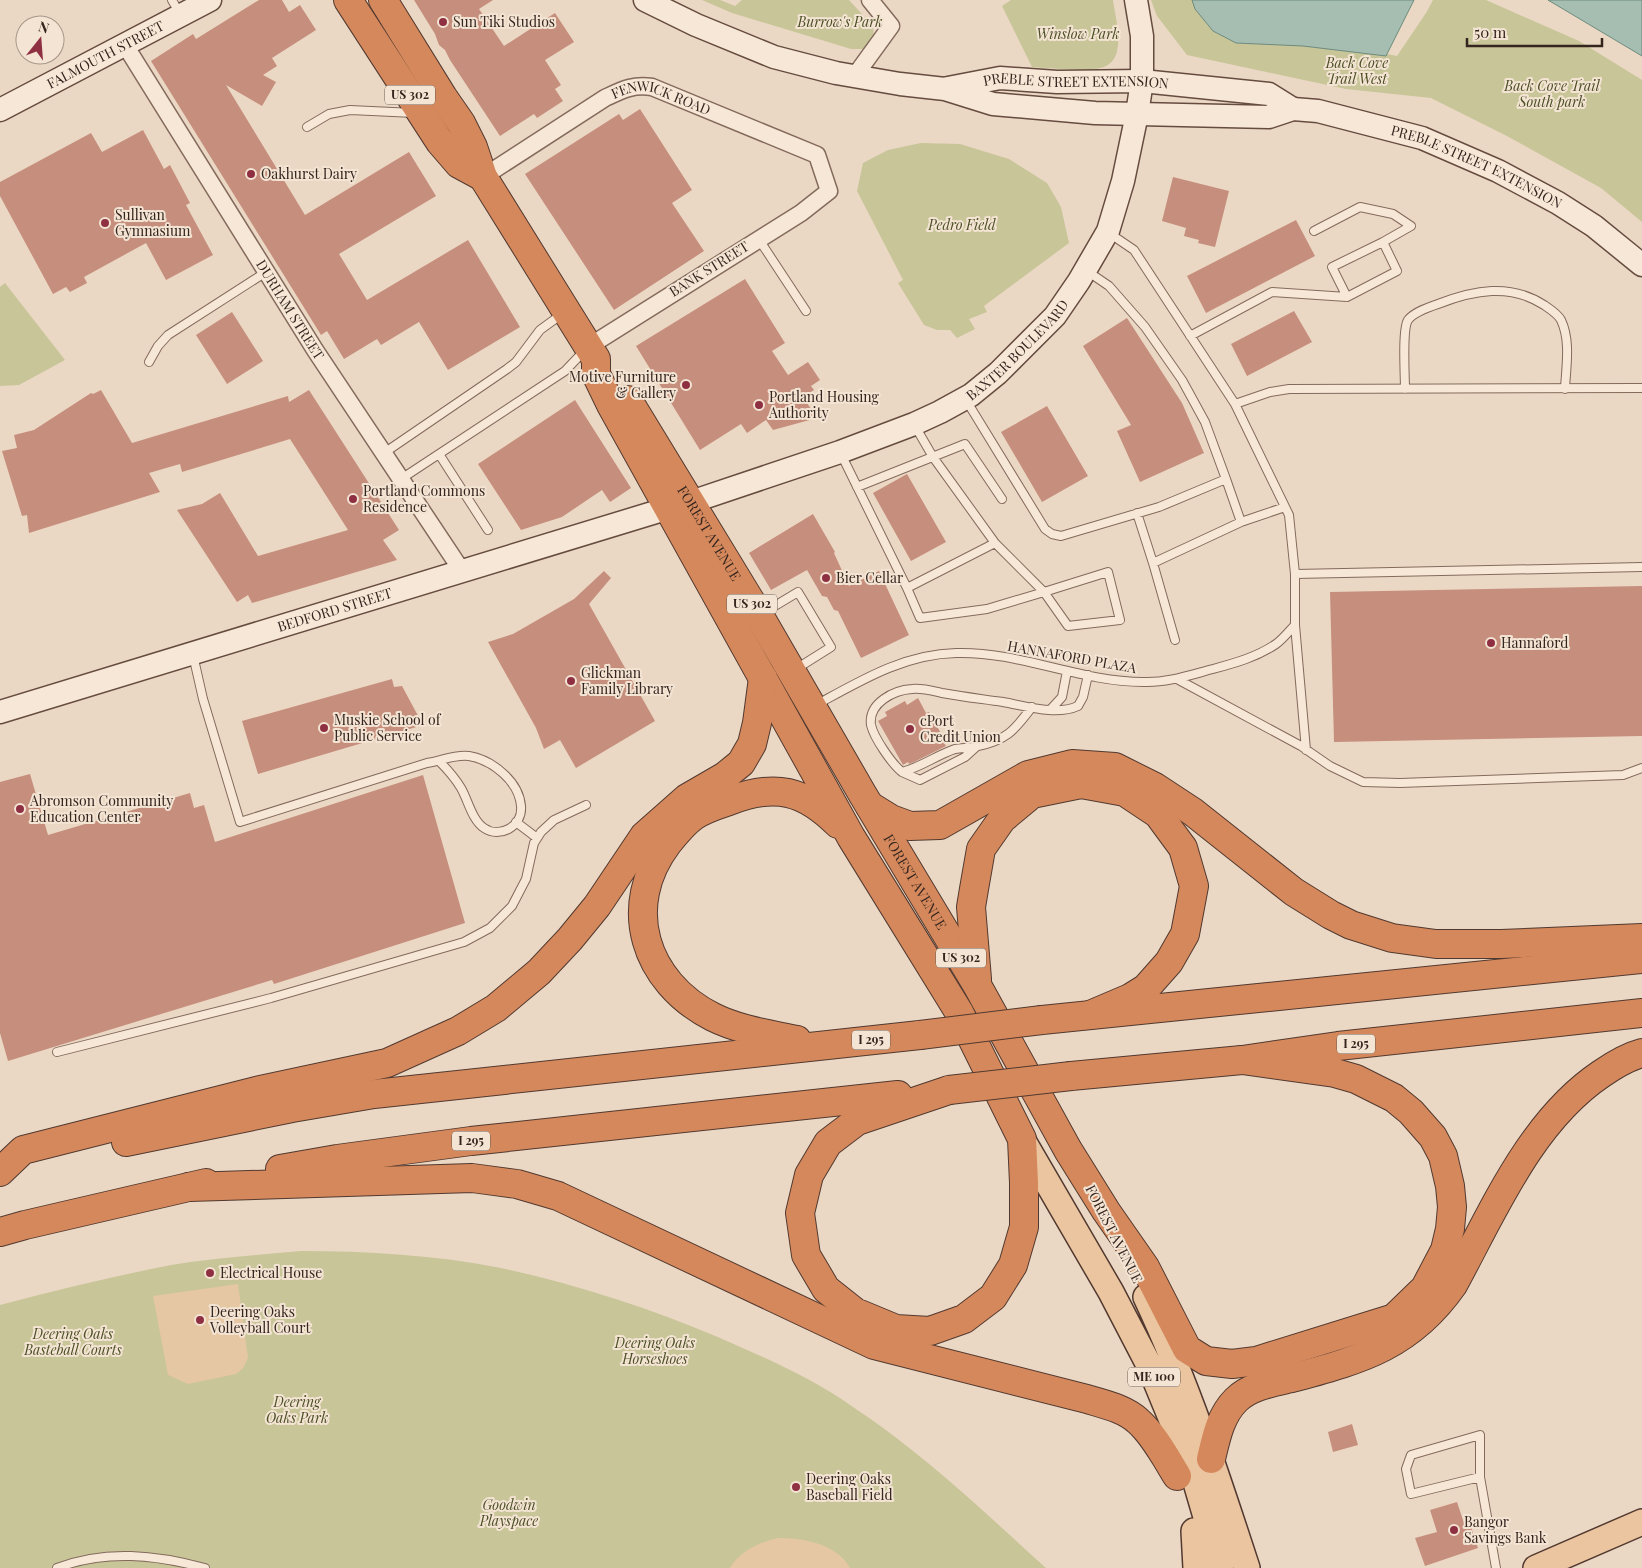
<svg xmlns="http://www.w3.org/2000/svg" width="1642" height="1568" font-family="'Playfair Display',serif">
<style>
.green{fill:#c8c599}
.sand{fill:#e5c7a3}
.water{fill:#a6beb2;stroke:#6d8b7e}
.building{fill:#c68e7d}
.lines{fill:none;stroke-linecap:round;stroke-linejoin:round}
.lane-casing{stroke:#846a5c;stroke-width:10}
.street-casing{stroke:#846a5c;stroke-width:19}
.secondary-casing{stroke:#664b3f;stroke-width:25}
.primary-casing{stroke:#523930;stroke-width:28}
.highway-casing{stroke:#523930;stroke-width:30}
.lane{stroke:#f6e7d7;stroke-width:8}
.street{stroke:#f6e7d7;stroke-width:16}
.secondary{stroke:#f6e7d7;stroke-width:22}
.primary{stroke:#ebc59f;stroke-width:25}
.highway{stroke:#d4885b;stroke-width:28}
.highway-bridge-casing{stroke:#523930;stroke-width:30;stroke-linecap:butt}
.highway-bridge{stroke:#d4885b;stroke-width:28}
.poi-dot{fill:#8e3042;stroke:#f3e4d3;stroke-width:2}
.labels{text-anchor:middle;stroke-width:4;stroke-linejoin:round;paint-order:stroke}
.shield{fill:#f3e4d3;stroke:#6e5e55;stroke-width:1}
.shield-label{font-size:12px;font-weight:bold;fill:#35251f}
.poi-label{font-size:14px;fill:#35251f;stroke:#f3e4d3;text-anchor:start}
.park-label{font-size:14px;font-style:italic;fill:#4d5027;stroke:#f3e4d3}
.street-label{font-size:14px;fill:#35251f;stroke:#f3e4d3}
</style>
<rect width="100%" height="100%" fill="#ebd8c4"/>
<!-- green -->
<path class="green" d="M702 0H720L735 6 742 0H849L873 26 874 39 867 49H851L732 13Z
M1011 0H1113C1115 16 1121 34 1117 51 1116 57 1112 63 1106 66 1094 73 1048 68 1032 67L1002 6Z
M1151 0H1414L1387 54 1397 56 1426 13 1433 0H1486L1579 41 1642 80V222L1601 188 1505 135 1431 98 1346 89 1187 55 1157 16Z
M921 143 960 144 1009 159 1047 183 1061 207 1069 243 984 306 987 312 969 319 975 329 957 338 950 330H937L924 325 898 283 903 280 857 191 863 163 888 150Z
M5 283 65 360 19 385 0 386V287Z
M301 1251C367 1251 435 1255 501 1268 575 1284 650 1308 720 1338 766 1358 812 1378 853 1407 923 1453 984 1512 1046 1568H0V1305C57 1290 114 1276 171 1265 214 1258 258 1255 301 1251Z"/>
<!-- sand -->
<path class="sand" d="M238 1284 248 1358 243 1368 236 1374 188 1384 168 1375 153 1296Z
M778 1538C804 1538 837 1544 850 1568H730C740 1551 760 1542 778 1538Z"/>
<!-- water -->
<path class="water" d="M1192 0H1414L1386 56 1303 46 1236 43 1213 31 1195 9Z
M1548 0H1642V56Z"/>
<!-- building -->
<path class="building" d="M259 0H282L289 12 300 5 316 30 272 58 277 66 263 75 276 82 262 106 226 85 305 215 409 152 436 196 339 254 367 300 468 240 520 327 448 370 419 322 381 345 377 339 344 359 327 331 321 335 151 61 193 34 196 39Z
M414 0H493L479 9 504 46 555 13 574 42 545 60 561 85 555 89 563 101 537 118 534 114 500 136 450 60 445 50 439 45 435 34Z
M640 109 692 190 672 203 704 251 614 310 525 174 619 114 623 120Z
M143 130 164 169 170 165 190 203 186 205 213 255 166 280 146 243 84 277 87 283 70 292 66 287 53 294 0 196V182L91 133 102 152Z
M1173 177 1229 191 1215 247 1198 243 1199 240 1184 236 1186 228 1162 221Z
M1296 220 1315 256 1206 313 1187 276Z
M745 279 785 343 772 351 788 375 808 362 820 380 811 386 814 390 803 397 817 418 773 430 766 420 747 433 741 424 700 450 636 346Z
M1294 311 1312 342 1247 376 1231 344Z
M232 312 263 361 227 384 196 335Z
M1127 318 1182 403 1204 453 1140 482 1117 431 1131 425 1083 346Z
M101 390 132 443 288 396 289 402 309 390 399 530 383 540 397 560 252 603 248 595 237 602 177 510 202 504 220 493 258 556 348 530 290 439 182 472 180 464 149 473 160 492 29 533 27 515 22 516 2 451 17 448 14 435 34 430 91 393 93 394Z
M575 400 631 488 610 502 602 490 562 517 521 530 478 464Z
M1047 406 1088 476 1042 502 1001 432Z
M907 474 946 542 911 561 873 493Z
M813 514 835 552 834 553 849 586 879 571 909 635 861 658 838 611 834 610 827 597 822 596 807 570 771 590 749 553Z
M604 571 611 578 589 604 655 721 576 768 560 740 544 749 536 728 488 642 513 634 574 599Z
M1642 586V736L1334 742 1330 592Z
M392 679 394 687 402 686 423 725 258 774 242 721Z
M918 698 926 713 929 712 943 737 941 738 946 746 914 762 909 764 908 762 903 765 878 721 887 716 885 712 905 701 907 705Z
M30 774 48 835 190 793 194 808 204 805 215 842 423 775 465 923 274 984 272 980 8 1061 0 1033V782Z
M1352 1424 1358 1445 1333 1452 1328 1432Z
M1457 1502 1465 1526 1470 1524 1478 1548 1425 1566 1415 1538 1437 1532 1430 1510Z"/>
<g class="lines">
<!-- lane casing -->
<g class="lane-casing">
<path id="lane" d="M172 0 180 14
M307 127 329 114 350 110 414 113
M1314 231 1360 207 1393 214 1411 226 1383 242
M758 238 806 311
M1190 336 1272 292 1347 297 1397 271 1383 242 1332 267 1347 297
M149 362 158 346 168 335 266 272
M1405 389C1405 376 1402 329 1408 320 1414 312 1429 307 1438 304 1474 290 1510 283 1544 305 1550 309 1558 314 1561 320 1571 341 1566 367 1565 389
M966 400 1045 529 1052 534 1061 536 1159 507 1226 479 1205 422 1182 380 1145 327 1109 286 1087 271
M1235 404 1270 392 1289 389 1642 388
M384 453 507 369 516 362 540 330 562 314
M439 454 488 530
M841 454 907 588 995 543 933 457 915 426
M401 479 565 371 585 350
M1226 479 1241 522 1285 507
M857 487 965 444 1002 499
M1137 513 1153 563 1241 522
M1153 563 1175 640
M1108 572 1120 620 1068 626 1044 592Z
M1295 574 1642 567
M907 588 920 618 987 609 1044 592 995 543
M763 613 798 592 831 647 796 669
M1295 625 1306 750
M193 655 203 699 240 822 427 763C441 761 455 754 469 756 492 760 519 781 521 806 523 826 500 839 484 828 472 820 468 800 461 788 455 778 448 770 439 761
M1177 679 1301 746 1330 766 1363 782 1400 783 1623 775 1642 768
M816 705C860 681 904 654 956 653 1019 651 1080 682 1143 682 1167 683 1190 675 1213 669 1235 663 1257 657 1276 644 1283 639 1289 631 1295 625V574L1289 515 1235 404 1134 250 1109 233
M1032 707C1014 731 1006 741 974 747 968 748 961 748 955 749 937 755 921 767 902 772 892 764 874 738 871 725 868 703 894 690 912 689 922 688 933 691 942 693 963 697 983 699 1003 702 1026 706 1056 716 1078 706L1083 697 1088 675
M1050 710 1062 697 1067 671
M902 772 920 780 965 757 976 747
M516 822 537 838
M57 1052 271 998 464 942 490 928 512 906 526 879 534 843 541 832 554 820 586 805
M1480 1477 1411 1494 1406 1469 1411 1455 1480 1435V1477L1496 1568
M57 1568C106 1549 156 1555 205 1568"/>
</g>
<!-- street casing -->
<g class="street-casing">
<g id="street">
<path id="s1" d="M125 45 315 350 462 571"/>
<path d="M854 77 891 26 870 0"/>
<path id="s2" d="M483 177 605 98C622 90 633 84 652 87L817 155 829 191 801 213 588 347"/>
</g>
</g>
<!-- secondary casing -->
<g class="secondary-casing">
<g id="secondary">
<path id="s3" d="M645 0 696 25 774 57 836 73 900 84 945 89 993 104 1095 113 1269 117 1293 109 1318 111 1422 138 1498 171 1558 203 1594 226 1642 265"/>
<path id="s4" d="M948 88 1000 78 1057 82 1142 81 1269 94 1293 109"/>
<path id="s5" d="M0 110 210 0"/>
<path id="s6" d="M691 502 840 452 914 424 940 412 971 395 998 373 1055 316 1079 281 1108 231 1123 181 1137 114 1142 81V36L1136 0"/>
<path id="s7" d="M0 712 669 508"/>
</g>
</g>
<!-- primary casing -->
<g class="primary-casing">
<path id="primary" d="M1022 1139 1111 1292 1150 1367 1192 1469 1221 1568
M1146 1297C1187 1384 1217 1476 1247 1568
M1194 1531 1196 1568
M1536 1568 1642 1522"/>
</g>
<!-- highway casing -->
<g class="highway-casing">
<g id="highway">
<path d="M348 0 440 142 459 164 483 177"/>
<path d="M383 0 443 97 461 123 473 147 483 177 596 359V374L611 405 851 837 959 1012 1022 1139 1024 1183V1227L1013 1265 993 1297 964 1319 930 1331 896 1329 855 1312 826 1289 806 1255 800 1213 809 1175 828 1143 857 1121 949 1090"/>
<path id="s8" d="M628 400 759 615 863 795 977 985 1068 1150 1106 1211 1145 1267 1187 1349 1206 1361 1232 1364 1256 1361 1394 1318 1425 1288 1445 1250 1450 1229 1452 1207 1450 1186 1443 1156 1433 1137 1411 1112 1394 1098 1356 1079 1335 1073 1242 1060"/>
<path d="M870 806 891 819 910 826 940 825 1028 775 1072 764 1115 767 1155 787 1193 812 1294 892 1331 915 1351 925 1392 938 1436 944H1501L1642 938"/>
<path d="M977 979 971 907 974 889 981 849 1002 819 1032 794 1081 784 1125 792 1158 814 1183 848 1194 886 1185 934 1169 962 1146 988 1130 998 1090 1015"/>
<path d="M1042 1020 1642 959"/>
<path d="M797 1040C769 1034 739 1030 713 1017 644 982 620 906 668 843 676 833 684 823 694 816 704 809 717 805 729 801 775 783 804 790 838 824"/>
<path d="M1071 1076 1242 1060 1338 1046 1642 1013"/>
<path d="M126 1142 292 1108 374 1094 920 1035"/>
<path d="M280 1169 337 1159 471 1141 898 1095"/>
<path d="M0 1172 23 1150 256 1091 387 1063 458 1031 496 1008 539 972 570 939 597 906 644 836 687 798 725 776 741 763 752 744 757 723 763 678"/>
<path d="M189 1187 472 1178 517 1184 558 1196 874 1345 1087 1399C1103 1404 1124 1408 1138 1421 1153 1434 1166 1458 1177 1476"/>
<path d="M0 1232 25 1225 206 1183"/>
<path d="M1211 1459C1216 1438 1220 1416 1236 1400 1251 1385 1276 1382 1296 1377 1363 1359 1411 1345 1453 1285 1493 1212 1530 1122 1601 1074 1614 1065 1627 1057 1642 1053"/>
</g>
</g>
<!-- lane -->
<use href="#lane" class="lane"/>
<!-- street -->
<use href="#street" class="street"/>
<!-- secondary -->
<use href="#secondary" class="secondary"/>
<!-- primary -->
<use href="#primary" class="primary"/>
<!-- highway -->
<use href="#highway" class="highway"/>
<!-- highway-bridge casing -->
<g class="highway-bridge-casing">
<path id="highway-bridge" d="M920 1035 1042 1020
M949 1090 1071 1076"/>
</g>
<!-- highway-bridge -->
<use href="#highway-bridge" class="highway-bridge"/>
</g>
<!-- markers -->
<g class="poi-dot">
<circle cx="443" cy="22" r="5"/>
<circle cx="251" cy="174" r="5"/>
<circle cx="105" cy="223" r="5"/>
<circle cx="686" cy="385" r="5"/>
<circle cx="759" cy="405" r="5"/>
<circle cx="353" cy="499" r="5"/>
<circle cx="826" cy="578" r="5"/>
<circle cx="1491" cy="643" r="5"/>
<circle cx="571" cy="681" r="5"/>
<circle cx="324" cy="728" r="5"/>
<circle cx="910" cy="729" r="5"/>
<circle cx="20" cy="809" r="5"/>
<circle cx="210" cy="1273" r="5"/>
<circle cx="200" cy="1320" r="5"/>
<circle cx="796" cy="1487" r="5"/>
<circle cx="1454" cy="1530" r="5"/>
</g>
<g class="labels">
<!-- shield labels -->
<g class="shield">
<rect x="385" y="85.5" width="50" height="19" rx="4"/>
<rect x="727" y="594.5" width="50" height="19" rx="4"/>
<rect x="936" y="948.5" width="50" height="19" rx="4"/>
<rect x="852" y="1030.5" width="38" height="19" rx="4"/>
<rect x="1337" y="1034.5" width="38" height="19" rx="4"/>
<rect x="452" y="1131.5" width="38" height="19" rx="4"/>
<rect x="1128" y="1367.5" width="52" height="19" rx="4"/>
</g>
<g class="shield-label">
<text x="410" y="99">US 302</text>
<text x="752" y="608">US 302</text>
<text x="961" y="962">US 302</text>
<text x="871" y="1044">I 295</text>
<text x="1356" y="1048">I 295</text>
<text x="471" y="1145">I 295</text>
<text x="1154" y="1381">ME 100</text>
</g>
<!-- poi labels -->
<g class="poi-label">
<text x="453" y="27">Sun Tiki Studios</text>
<text x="261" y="179">Oakhurst Dairy</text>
<text x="115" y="220">Sullivan<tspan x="115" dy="16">Gymnasium</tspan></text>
<text x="676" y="382" text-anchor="end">Motive Furniture<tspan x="676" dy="16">&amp; Gallery</tspan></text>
<text x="769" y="402">Portland Housing<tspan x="769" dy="16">Authority</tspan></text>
<text x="363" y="496">Portland Commons<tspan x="363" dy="16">Residence</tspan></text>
<text x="836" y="583">Bier Cellar</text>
<text x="1501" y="648">Hannaford</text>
<text x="581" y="678">Glickman<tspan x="581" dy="16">Family Library</tspan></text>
<text x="334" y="725">Muskie School of<tspan x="334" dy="16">Public Service</tspan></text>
<text x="920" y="726">cPort<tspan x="920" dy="16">Credit Union</tspan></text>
<text x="30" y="806">Abromson Community<tspan x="30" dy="16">Education Center</tspan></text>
<text x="220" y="1278">Electrical House</text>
<text x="210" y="1317">Deering Oaks<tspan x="210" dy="16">Volleyball Court</tspan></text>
<text x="806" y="1484">Deering Oaks<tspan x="806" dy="16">Baseball Field</tspan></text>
<text x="1464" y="1527">Bangor<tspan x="1464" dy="16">Savings Bank</tspan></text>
</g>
<!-- park labels -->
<g class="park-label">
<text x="840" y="27">Burrow's Park</text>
<text x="1078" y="39">Winslow Park</text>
<text x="1357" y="68">Back Cove<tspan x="1357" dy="16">Trail West</tspan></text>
<text x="1552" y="91">Back Cove Trail<tspan x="1552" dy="16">South park</tspan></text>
<text x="962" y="230">Pedro Field</text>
<text x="73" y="1339">Deering Oaks<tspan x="73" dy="16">Basteball Courts</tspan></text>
<text x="655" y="1348">Deering Oaks<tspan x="655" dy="16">Horseshoes</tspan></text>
<text x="297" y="1407">Deering<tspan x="297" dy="16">Oaks Park</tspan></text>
<text x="509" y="1510">Goodwin<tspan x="509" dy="16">Playspace</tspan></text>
</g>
<!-- street labels -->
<g class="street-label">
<text dy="5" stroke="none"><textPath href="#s5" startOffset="119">FALMOUTH STREET</textPath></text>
<text dy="5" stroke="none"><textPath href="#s4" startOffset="129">PREBLE STREET EXTENSION</textPath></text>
<text dy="5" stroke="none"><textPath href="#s2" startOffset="205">FENWICK ROAD</textPath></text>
<text dy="5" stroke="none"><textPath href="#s3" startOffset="861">PREBLE STREET EXTENSION</textPath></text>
<text transform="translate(709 269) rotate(-32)" y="5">BANK STREET</text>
<text dy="5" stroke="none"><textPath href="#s1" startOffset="312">DURHAM STREET</textPath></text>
<text dy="5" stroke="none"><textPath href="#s6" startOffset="365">BAXTER BOULEVARD</textPath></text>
<text dy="5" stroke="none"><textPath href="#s8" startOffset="156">FOREST AVENUE</textPath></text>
<text dy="5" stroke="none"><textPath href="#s7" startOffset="350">BEDFORD STREET</textPath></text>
<text transform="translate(1072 657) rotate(10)" y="5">HANNAFORD PLAZA</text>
<text dy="5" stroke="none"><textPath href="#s8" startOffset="561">FOREST AVENUE</textPath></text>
<text transform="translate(1114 1234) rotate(63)" y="5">FOREST AVENUE</text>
</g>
</g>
<!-- north arrow -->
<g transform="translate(40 40) rotate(17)"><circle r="24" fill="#f3e4d3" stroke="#a7988b"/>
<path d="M0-4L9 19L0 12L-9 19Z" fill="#8e3042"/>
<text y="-8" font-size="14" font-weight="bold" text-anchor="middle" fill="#35251f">N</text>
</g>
<!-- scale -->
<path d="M1467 38v8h135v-8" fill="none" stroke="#35251f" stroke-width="2.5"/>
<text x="1474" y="38" font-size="15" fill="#35251f" stroke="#f3e4d3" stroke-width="4" paint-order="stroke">50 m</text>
</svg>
